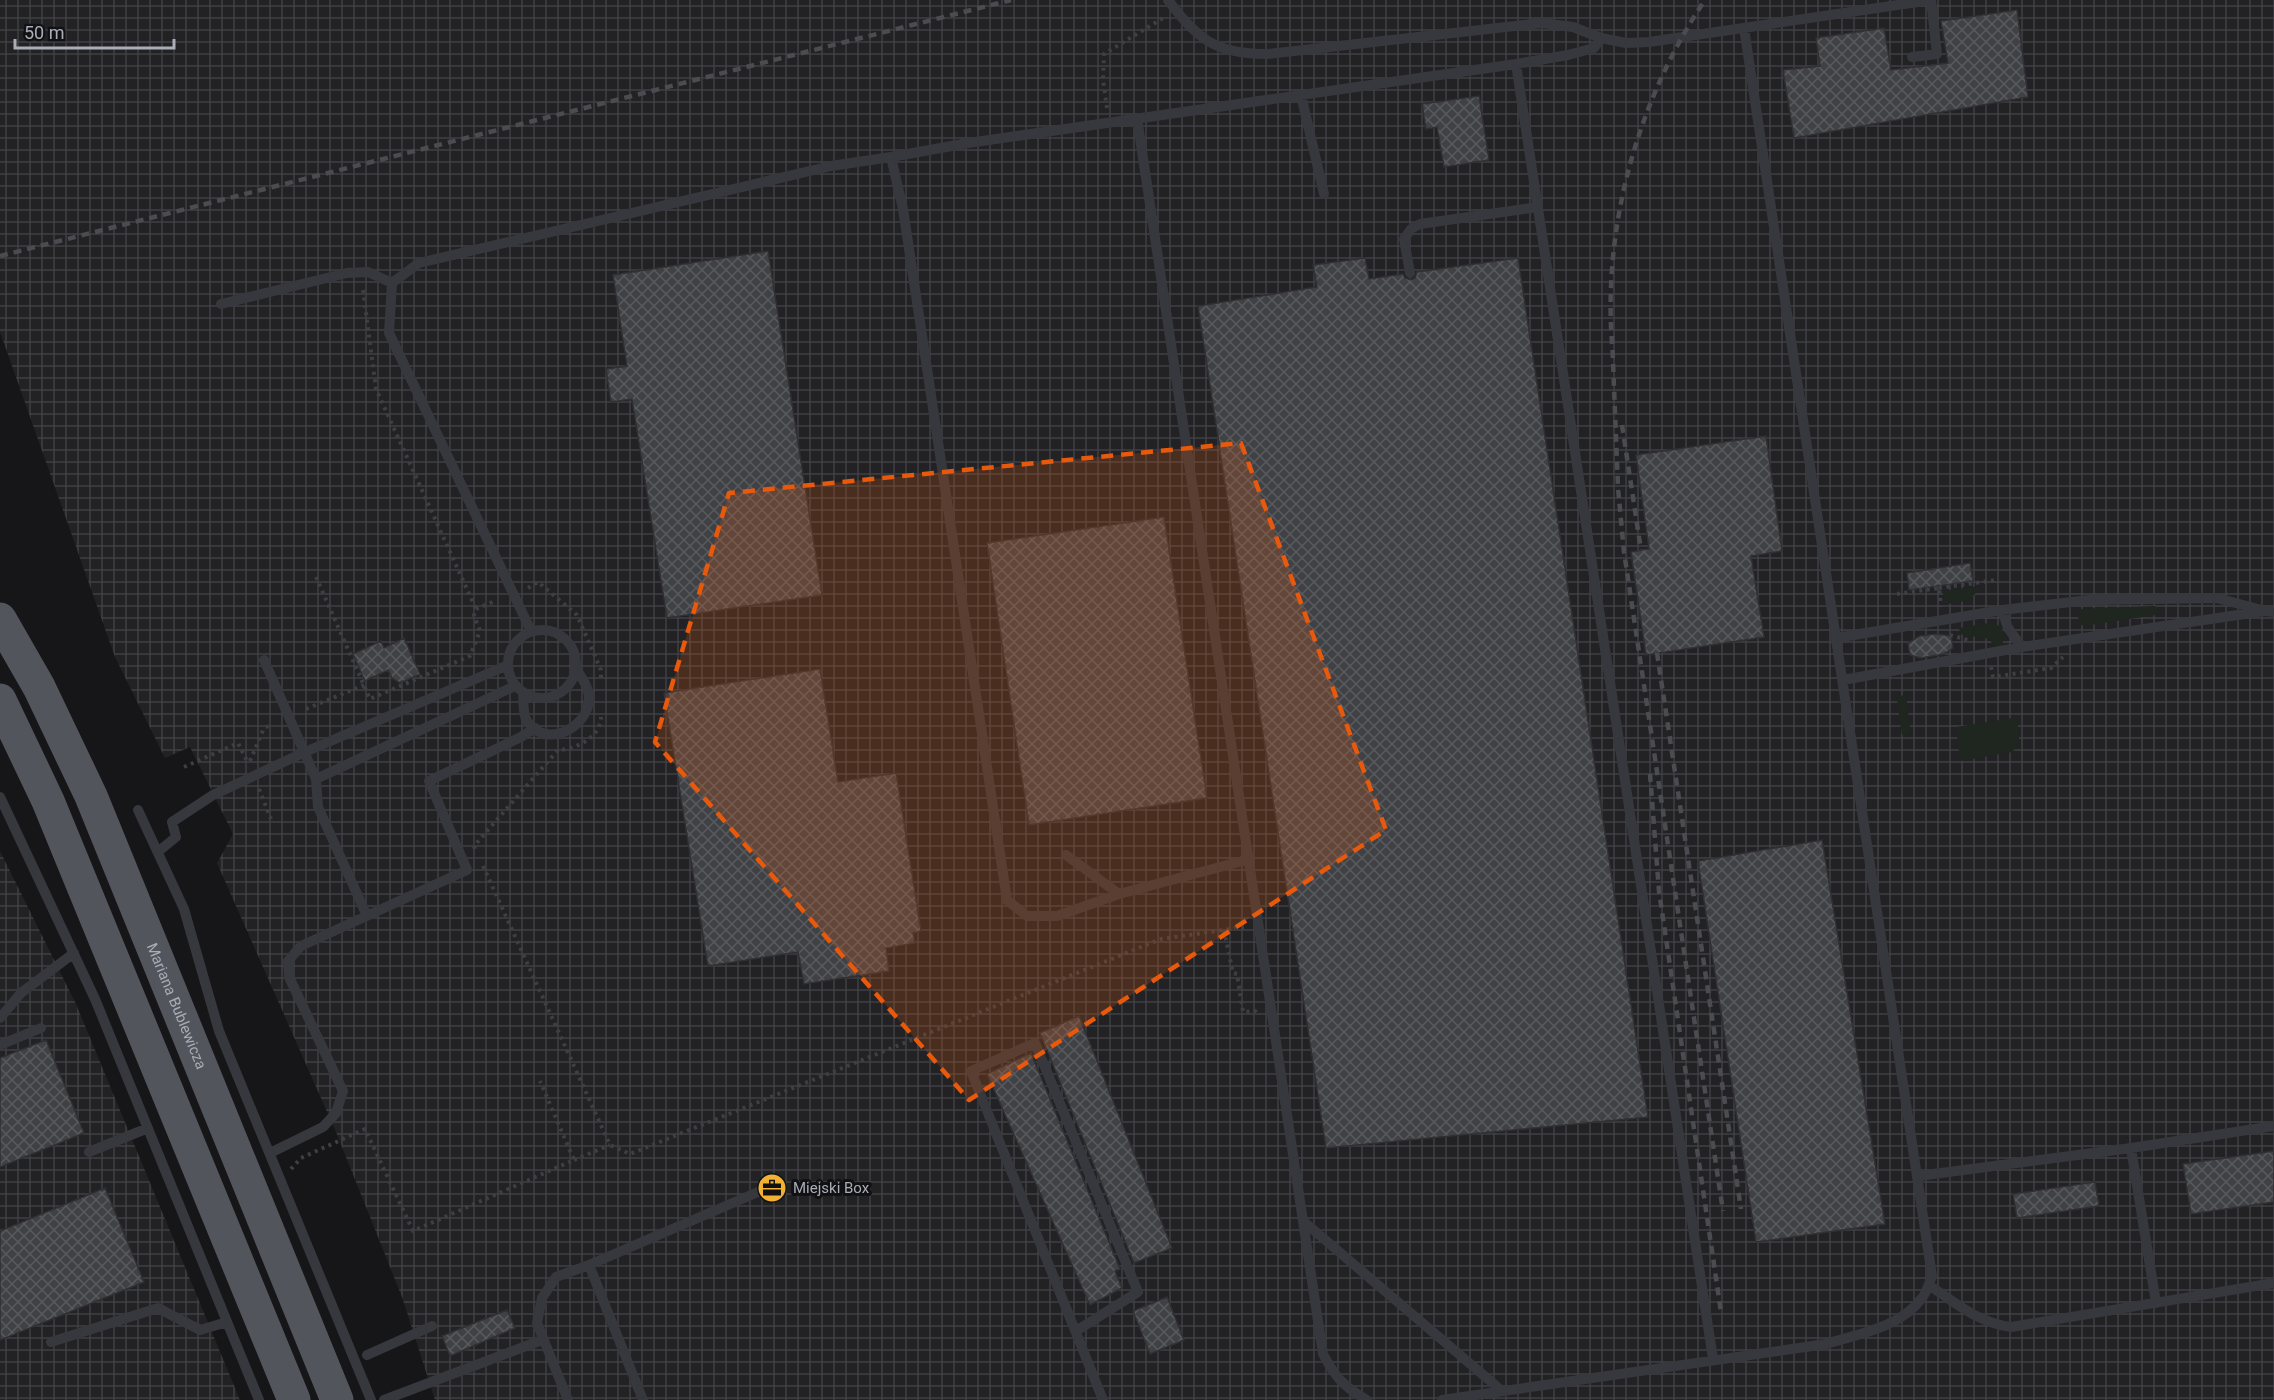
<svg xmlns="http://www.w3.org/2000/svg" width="2274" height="1400" font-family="Roboto,sans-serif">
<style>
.industrial{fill:url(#industrial-grid)}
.green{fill:#1e261f}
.building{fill:url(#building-cross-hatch);stroke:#303034;stroke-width:1.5}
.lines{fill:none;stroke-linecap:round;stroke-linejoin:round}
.path{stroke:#3d3f44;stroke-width:4;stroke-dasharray:3 4.5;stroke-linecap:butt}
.lane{stroke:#37383d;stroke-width:10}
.primary{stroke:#53555c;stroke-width:33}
.rail{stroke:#4a4c52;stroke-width:4.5;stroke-dasharray:8 6;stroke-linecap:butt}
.marked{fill:#e8590c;fill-opacity:0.2;stroke:#e8590c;stroke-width:4.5;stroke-dasharray:12 8;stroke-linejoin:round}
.labels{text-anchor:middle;stroke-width:6;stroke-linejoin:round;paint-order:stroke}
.street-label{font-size:15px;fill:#a8adb8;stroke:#111113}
.poi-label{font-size:15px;fill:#a8adb8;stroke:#111113;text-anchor:start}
</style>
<defs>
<pattern id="industrial-grid" width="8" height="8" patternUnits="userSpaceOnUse" patternTransform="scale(1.5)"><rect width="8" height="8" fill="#222225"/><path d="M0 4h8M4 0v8" fill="none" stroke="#3f3f43"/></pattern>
<pattern id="building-cross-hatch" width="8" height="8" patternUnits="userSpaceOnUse" patternTransform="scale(1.5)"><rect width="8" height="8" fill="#404145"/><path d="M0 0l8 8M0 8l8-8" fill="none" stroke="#595a5e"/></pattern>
</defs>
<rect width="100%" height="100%" fill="#161618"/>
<!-- industrial -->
<path class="industrial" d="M0 0H2274V1400H435L402 1297 336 1132 217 863 233 834 190 747 165 758 115 657 0 332Z
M0 851 76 1004 240 1400H0Z"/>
<!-- green -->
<path class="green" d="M1979 586C1974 602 1960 602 1946 604L1943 602V591Z
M2155 606 2158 611 2156 615 2083 626 2079 623 2078 613 2080 609Z
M1989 623 2000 626C2006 635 2006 642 1997 649L1989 639 1960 634 1959 628Z
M1906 695 1911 734 1902 735 1897 699 1899 696Z
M2013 718 2017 720C2019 733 2022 742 2012 752L1960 761 1956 727Z"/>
<!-- building -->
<path class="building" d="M2017 10 2028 97 1794 138 1783 70 1820 66 1816 38 1884 28 1891 70 1948 63 1941 21Z
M1479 96 1489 160 1444 167 1437 127 1426 129 1422 104Z
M768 251 822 595 667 618 632 399 611 402 606 369 627 366 613 275Z
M1365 258 1369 279 1403 274 1405 278 1411 280 1415 278 1417 272 1518 258 1648 1117 1326 1148 1198 306 1317 287 1313 265Z
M1766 436 1782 551 1751 556 1764 637 1646 655 1631 552 1649 549 1636 455Z
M1164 517 1207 798 1029 825 987 543Z
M1970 563 1973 581 1909 590 1907 573Z
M1936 634 1951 636 1953 648 1944 654 1921 658 1910 655 1908 643 1920 636Z
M404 638 420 674 400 683 392 678 388 670 365 681 353 654 381 641 384 648Z
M820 669 838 782 896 773 921 931 913 933 915 943 886 948 889 971 804 984 798 952 708 966 664 693Z
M1822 840 1885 1224 1756 1242 1698 861Z
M1079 1016 1172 1248 1134 1263 1040 1033Z
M46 1040 84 1133 0 1167V1058Z
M1031 1053 1120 1269 1115 1271 1122 1288 1090 1305 987 1074Z
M2274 1151V1202L2191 1214 2183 1164Z
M2095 1182 2099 1206 2017 1218 2013 1194Z
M105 1188 144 1282 0 1340V1231Z
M1167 1297 1184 1340 1150 1354 1133 1311Z
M507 1310 515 1328 450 1356 442 1336Z"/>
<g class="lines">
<!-- path -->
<path class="path" d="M1107 108 1103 80 1104 54 1163 18
M363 290 376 389 476 609
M316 577 370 699 470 656 480 631 474 615 476 609 495 601
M528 588 538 582 577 615 601 670V679
M1939 588 1997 580
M1897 594 1939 588 1941 607
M1950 635 1968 640
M1991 667 1993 677 2051 668 2063 657
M306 709 364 685
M250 761 264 728 272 724
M184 767 238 743 248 763
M259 789 271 819
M475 849 474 846 558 750C575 750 601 737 601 717
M483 866 610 1145 630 1154 1161 939 1244 927
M1224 930 1233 973 1237 974 1243 1012 1255 1011 1257 1013
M574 1160 610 1145
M291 1169 301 1158 365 1129 413 1231 574 1160 540 1081"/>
<!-- lane -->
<path class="lane" d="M1168 0C1198 40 1216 54 1267 54L1542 23 1573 27 1601 38 1626 43 1649 42 1931 0
M1912 57 1937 54 1931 0
M1516 64 1713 1359
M1301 95 1324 194
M1137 118 1323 1354C1335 1377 1344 1387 1367 1400
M1410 273 1404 239 1411 229 1420 224 1538 207
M221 304 347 273 368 272 392 283
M2002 610 2008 628 2022 647
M508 664a34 34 0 1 1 68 0a34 34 0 1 1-68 0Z
M531 631 389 333 392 283 419 263 831 166 891 157
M1836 638 2002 610 2089 600 2217 598 2262 610
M264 660 316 779 515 686
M1843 680 2022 647 2265 611 2274 612
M523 693C524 701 522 713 527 721 547 752 596 724 588 691 586 683 581 677 577 670
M316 779 318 807 367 916
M0 797 95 999 259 1400
M138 810 184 909 219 1031 371 1400
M159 851 176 837 172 822 213 795 305 752 508 665
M1066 855 1119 894
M1250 859 1119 894 1057 916H1027L1007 900 903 209 891 157 968 143 1516 64 1568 55 1594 48 1601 38
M0 1018 21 993 74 953
M0 1045 41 1028
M2131 1148 2156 1303
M89 1152 148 1128
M270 1153 323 1127 336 1113 343 1091 289 977 288 961 301 946 467 870 429 781 521 737 535 728
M1918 1176 2131 1148 2274 1126
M1303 1221 1502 1391
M589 1265 758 1192
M1929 1285C1955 1303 1979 1323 2011 1327L2274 1283
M1076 1331 1138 1292 1035 1043 971 1071 1103 1400
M51 1342 158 1308 200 1330 227 1322
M367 1355 432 1326
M384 1400 542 1340
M568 1400 537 1323 542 1298 556 1277 589 1265 643 1400
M1442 1400 1826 1344C1859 1334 1901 1327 1922 1298 1927 1292 1929 1283 1932 1276L1744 28"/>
<!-- primary -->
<g class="primary">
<path id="s1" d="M0 619 39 687 91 796 337 1400"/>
<path d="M0 700 48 801 294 1400"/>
</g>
<!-- rail -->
<path class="rail" d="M0 256 1011 0
M1612 336 1618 488 1624 552 1723 1211
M1612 344C1603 225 1638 99 1705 0
M1622 425 1641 550
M1657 653 1741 1209
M1650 774 1659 891 1721 1312"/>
</g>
<!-- marked area -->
<path class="marked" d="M1241 443 1386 830 969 1100 655 742 729 493Z"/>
<!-- icons -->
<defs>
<g id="office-disc" transform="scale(1.5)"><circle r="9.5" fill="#f2b134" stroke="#111113"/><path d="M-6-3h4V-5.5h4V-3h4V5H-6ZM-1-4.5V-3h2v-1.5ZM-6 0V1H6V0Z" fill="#111"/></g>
</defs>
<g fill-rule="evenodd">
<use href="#office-disc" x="772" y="1188"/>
</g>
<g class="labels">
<!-- street labels -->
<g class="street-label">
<text dy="5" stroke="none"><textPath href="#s1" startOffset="426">Mariana Bublewicza</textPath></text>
</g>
<!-- poi labels -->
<g class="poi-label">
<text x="793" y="1193">Miejski Box</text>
</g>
</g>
<!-- scale -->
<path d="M15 39v9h159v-9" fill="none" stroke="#a8adb8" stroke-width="3"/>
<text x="24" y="39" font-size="18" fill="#a8adb8" stroke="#111113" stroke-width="4.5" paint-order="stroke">50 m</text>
</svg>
